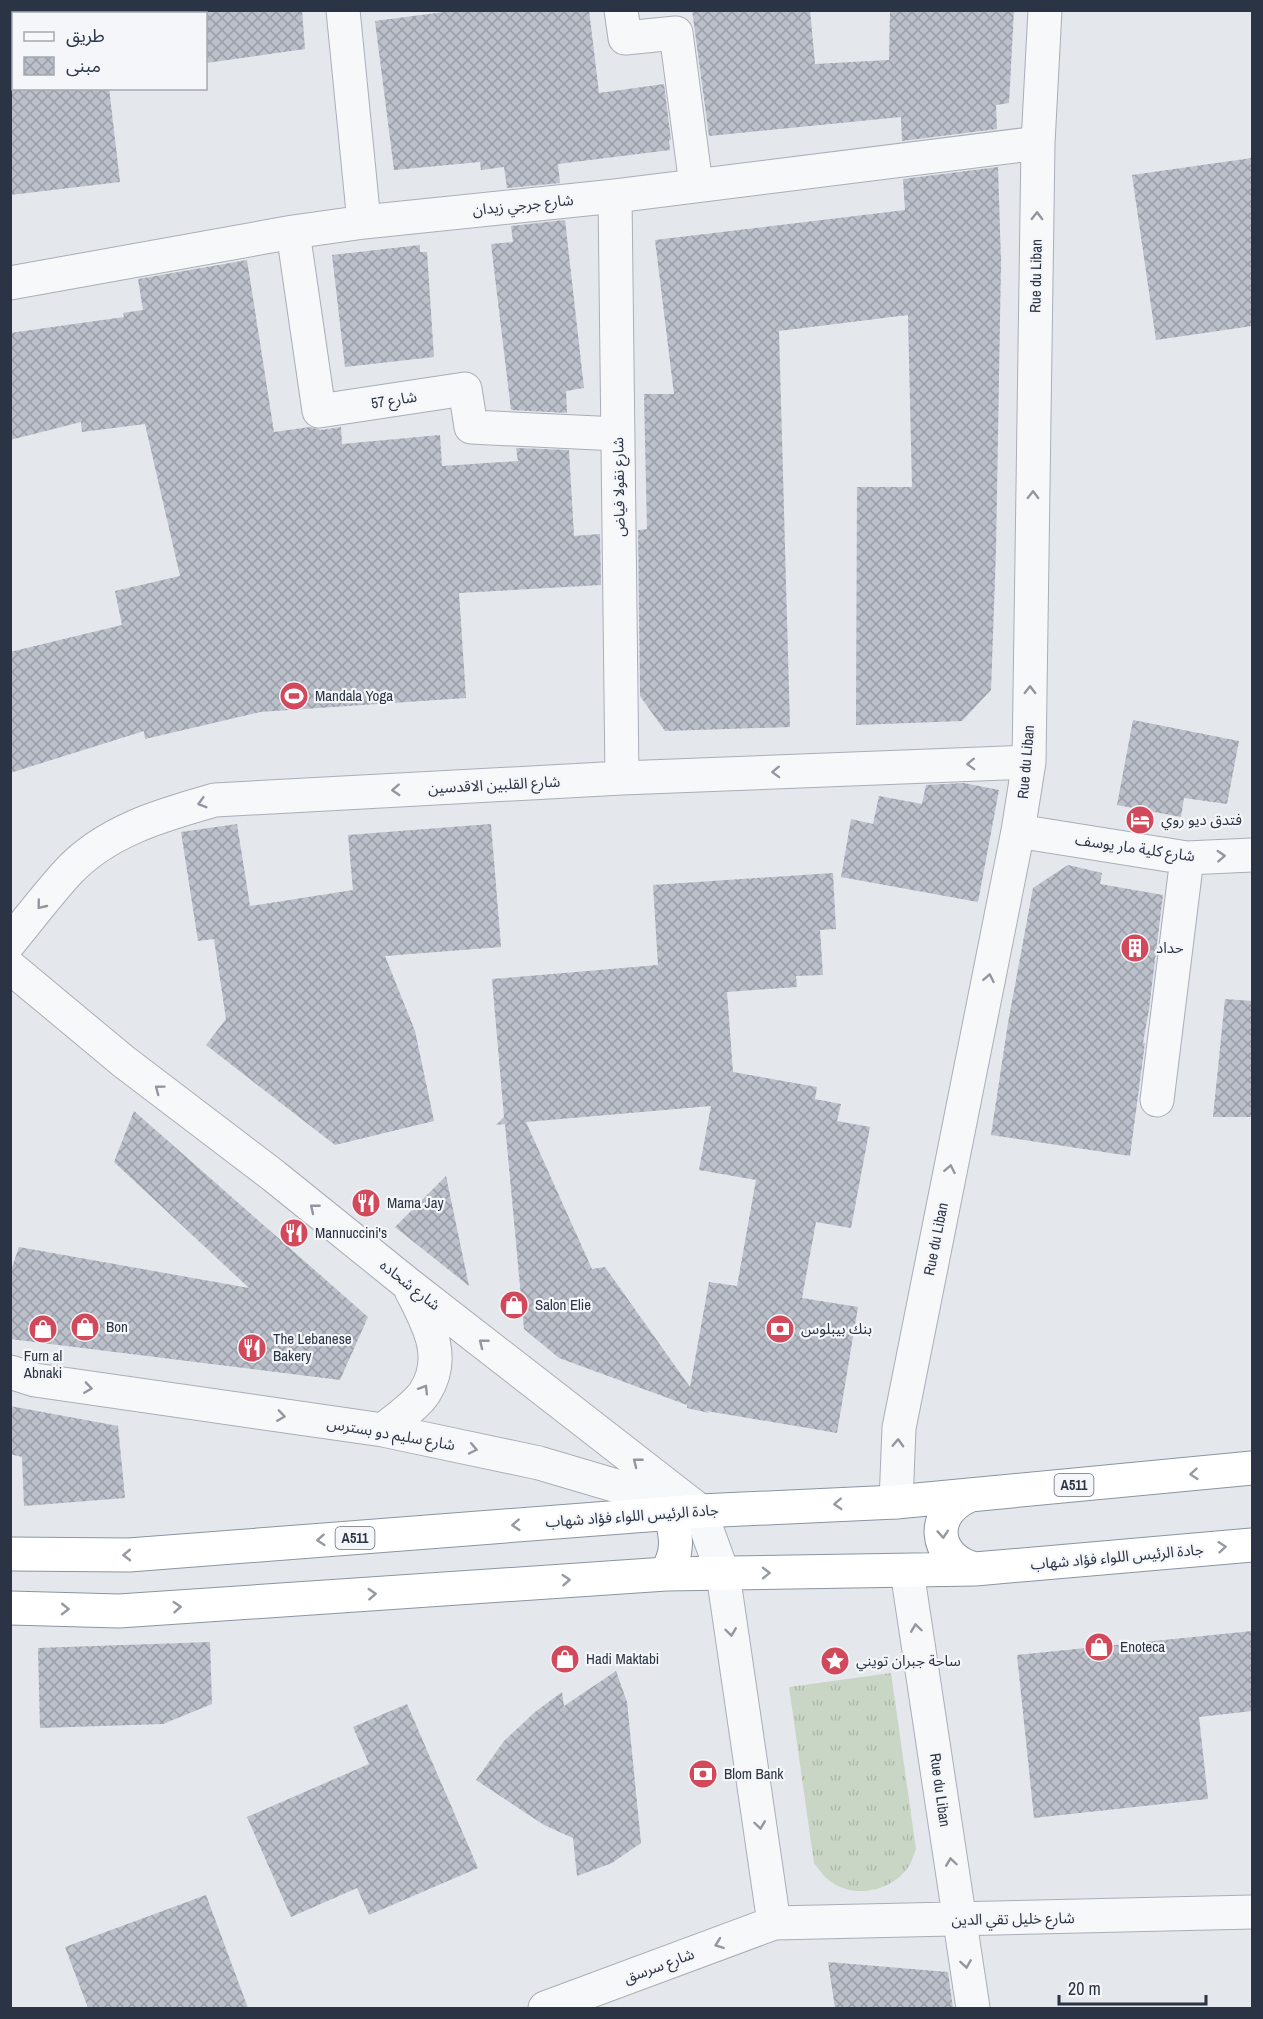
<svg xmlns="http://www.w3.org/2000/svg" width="1263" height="2019" font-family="'Archivo Narrow','Noto Sans Arabic',sans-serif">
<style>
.grass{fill:url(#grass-tufts)}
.building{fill:url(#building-cross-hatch);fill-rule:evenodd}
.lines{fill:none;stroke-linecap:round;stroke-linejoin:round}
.minor-casing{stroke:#a9aeb7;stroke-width:35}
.highway-casing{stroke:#8b94a3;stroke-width:35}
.minor{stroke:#f7f8fa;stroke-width:33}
.highway{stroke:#fff;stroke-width:33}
.oneway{stroke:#9196a0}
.oneway2{stroke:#959aa2}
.labels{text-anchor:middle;stroke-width:4.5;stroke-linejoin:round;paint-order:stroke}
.shield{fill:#f4f6f9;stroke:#676e7b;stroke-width:1.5}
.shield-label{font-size:14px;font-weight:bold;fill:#2b3445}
.street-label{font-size:15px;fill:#2b3445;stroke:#f4f6f9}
.poi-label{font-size:15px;fill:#2b3445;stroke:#f4f6f9;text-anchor:start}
</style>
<defs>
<pattern id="grass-tufts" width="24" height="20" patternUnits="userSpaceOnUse" patternTransform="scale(1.5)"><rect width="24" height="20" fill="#c9d6c5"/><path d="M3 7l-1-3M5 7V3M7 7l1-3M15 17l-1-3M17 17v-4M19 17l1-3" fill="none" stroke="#adb8ab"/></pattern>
<pattern id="building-cross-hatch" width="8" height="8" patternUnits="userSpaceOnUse" patternTransform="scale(1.5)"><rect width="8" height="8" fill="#bbc0ca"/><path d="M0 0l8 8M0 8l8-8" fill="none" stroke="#989da6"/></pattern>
</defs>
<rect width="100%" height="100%" fill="#e4e7ec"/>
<!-- grass -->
<path class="grass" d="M891 1673 916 1849C914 1854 912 1861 909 1866 891 1893 850 1900 826 1878 822 1874 818 1868 814 1863L789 1687Z"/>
<!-- building -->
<path class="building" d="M206 10H302L305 49 206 63Z
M459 10H589L599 93 664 84 671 140H669L670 150 558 164 560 183 507 188 504 167 481 170 480 162 394 170 375 21Z
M692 10H810L815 64 889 60 890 10H1014L1009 103 996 105 997 129 902 141 901 117 709 136Z
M10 88H109L120 182 10 195Z
M1252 158V326L1156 340 1132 175Z
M998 167 1001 261 996 550 991 690 962 721 856 725 857 487H912L908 315 779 331 790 727 665 731 640 696V690L638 530 647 529 644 394H674L655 240 905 210 903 179Z
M565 220 584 388 566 391 567 413 511 410 491 244 513 242 511 226Z
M420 245V252H427L434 357 345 367 332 255Z
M247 260 274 432 310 427 321 430 341 427 342 444 440 435 442 466 518 461 516 448 569 450 574 536 600 534 601 585 459 593 466 698 260 712 145 739 144 731 10 773V652L122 625 115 591 180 576 145 424 82 432 81 422 10 440V333L124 317 123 313 143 310 138 279Z
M1133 720 1239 741 1227 804 1184 798 1181 817 1117 805Z
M964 783 999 790 978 902 841 877 851 819 873 824 879 796 922 804 926 785Z
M237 824 250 906 353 890 348 835 491 824 501 947 385 956 415 1031 434 1121 335 1145 206 1045 226 1019 214 939 198 941 181 832Z
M1068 865 1102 873 1100 884 1163 895 1149 1009 1143 1043H1145L1130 1156 991 1135 1008 1023 1033 888Z
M833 873 836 929 820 930 823 975 796 976 797 987 727 992 733 1072 817 1087 815 1099 841 1104 837 1121 870 1127 851 1228 816 1222 802 1298 858 1307 837 1433 707 1411 709 1413 687 1408V1405L559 1358 524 1329 505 1124 496 1125 504 1117 492 979 658 965 653 885ZM711 1106 699 1170 756 1180 737 1286 709 1282 690 1387 605 1267 592 1269 526 1122Z
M1225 999 1252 1001V1117H1213Z
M134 1111 368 1317 340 1380 10 1339V1273L19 1247 249 1288 114 1162Z
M446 1176 469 1286 395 1227Z
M10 1406 118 1426 125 1498 24 1506 22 1457 10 1454Z
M1252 1631V1711L1199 1717 1208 1799 1034 1818 1017 1655Z
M210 1642 212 1704 163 1724 40 1728 38 1648Z
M616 1671 627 1702 641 1843 612 1863 577 1876 573 1838 544 1825 476 1780 504 1741 535 1712 562 1692 564 1706Z
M407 1704 478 1868 369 1915 357 1888 291 1917 247 1817 369 1764 353 1727Z
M206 1895 248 2008H88L65 1947Z
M828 1962 948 1972 953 2008H835Z"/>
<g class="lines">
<!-- minor casing -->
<g class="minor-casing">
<path id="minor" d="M343 10 364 222
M621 10 625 38 676 33 696 185
M615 196 622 778
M293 232 319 411 465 389 471 427 618 434
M10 283 293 232 364 222 615 196 1038 143
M1018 831 1187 858 1252 855
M10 942C29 919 47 895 67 873 105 831 162 815 215 800L622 778 1029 762
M10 967 123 1061 274 1176 408 1284 700 1511
M1157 1100 1187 858
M10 1372 35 1380 383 1430 539 1463 681 1505
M383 1430C395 1420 417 1405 425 1392 448 1356 427 1322 411 1290
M896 1502 899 1428 1018 831 1029 762 1038 143 1045 10
M700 1511 723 1574 774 1923
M907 1571 973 2008
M545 2008 774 1923 1252 1912"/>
</g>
<!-- highway casing -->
<g class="highway-casing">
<path id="highway" d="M971 1495C929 1511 932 1558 975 1569
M10 1554 129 1555 700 1511 896 1502 1252 1468
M666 1574C679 1551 677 1538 670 1513
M10 1608 119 1611 666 1574 975 1569 1252 1545"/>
</g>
<!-- minor -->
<use href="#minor" class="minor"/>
<!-- highway -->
<use href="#highway" class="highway"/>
</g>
<!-- one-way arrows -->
<defs><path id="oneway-chevron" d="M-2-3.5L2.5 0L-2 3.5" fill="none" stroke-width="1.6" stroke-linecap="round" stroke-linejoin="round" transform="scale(1.5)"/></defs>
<g class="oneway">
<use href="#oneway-chevron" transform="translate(1037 216) rotate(-89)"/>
<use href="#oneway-chevron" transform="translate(1033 495) rotate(-89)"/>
<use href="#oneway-chevron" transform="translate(1030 690) rotate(-89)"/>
<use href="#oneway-chevron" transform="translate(971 764) rotate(178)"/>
<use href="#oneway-chevron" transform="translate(776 772) rotate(178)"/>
<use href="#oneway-chevron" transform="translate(396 790) rotate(177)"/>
<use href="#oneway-chevron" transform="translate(202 803) rotate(164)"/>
<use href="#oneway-chevron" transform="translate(1221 856) rotate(-3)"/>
<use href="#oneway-chevron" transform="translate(41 905) rotate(129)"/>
<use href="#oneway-chevron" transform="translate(989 978) rotate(-79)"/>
<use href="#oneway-chevron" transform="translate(159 1089) rotate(-143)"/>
<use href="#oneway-chevron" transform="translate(950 1169) rotate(-79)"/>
<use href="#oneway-chevron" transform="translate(314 1208) rotate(-141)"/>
<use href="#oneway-chevron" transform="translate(483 1343) rotate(-142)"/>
<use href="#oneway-chevron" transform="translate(88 1388) rotate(8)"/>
<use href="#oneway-chevron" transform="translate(424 1389) rotate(-58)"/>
<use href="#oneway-chevron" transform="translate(281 1416) rotate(8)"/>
<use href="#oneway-chevron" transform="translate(898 1443) rotate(-88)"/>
<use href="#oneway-chevron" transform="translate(473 1449) rotate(12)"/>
<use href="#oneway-chevron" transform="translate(637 1462) rotate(-142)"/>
<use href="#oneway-chevron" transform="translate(916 1628) rotate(-98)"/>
<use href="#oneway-chevron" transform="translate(731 1632) rotate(82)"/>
<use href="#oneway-chevron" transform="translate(760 1825) rotate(82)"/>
<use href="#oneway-chevron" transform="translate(951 1862) rotate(-98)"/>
<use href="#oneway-chevron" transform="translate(719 1944) rotate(160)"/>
<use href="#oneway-chevron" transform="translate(966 1964) rotate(81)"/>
</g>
<g class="oneway2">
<use href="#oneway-chevron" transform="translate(1194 1474) rotate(175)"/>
<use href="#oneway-chevron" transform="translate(838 1504) rotate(177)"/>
<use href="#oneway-chevron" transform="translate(516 1525) rotate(176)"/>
<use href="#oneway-chevron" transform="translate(943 1534) rotate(86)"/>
<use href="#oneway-chevron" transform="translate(321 1540) rotate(176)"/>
<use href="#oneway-chevron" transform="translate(1222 1547) rotate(-5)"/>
<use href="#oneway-chevron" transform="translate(127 1555) rotate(179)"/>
<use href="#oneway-chevron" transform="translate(766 1573) rotate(-1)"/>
<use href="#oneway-chevron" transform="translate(566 1580) rotate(-4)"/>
<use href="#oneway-chevron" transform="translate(372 1594) rotate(-4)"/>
<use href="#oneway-chevron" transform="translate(177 1607) rotate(-4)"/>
<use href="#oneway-chevron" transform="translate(65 1609) rotate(1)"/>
</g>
<!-- icons -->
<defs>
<g id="stadium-disc" transform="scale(1.5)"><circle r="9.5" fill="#d1495b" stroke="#f4f6f9"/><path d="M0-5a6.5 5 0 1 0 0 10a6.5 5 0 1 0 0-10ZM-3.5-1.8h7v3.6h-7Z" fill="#fff"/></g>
<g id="hotel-disc" transform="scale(1.5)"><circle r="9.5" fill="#d1495b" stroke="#f4f6f9"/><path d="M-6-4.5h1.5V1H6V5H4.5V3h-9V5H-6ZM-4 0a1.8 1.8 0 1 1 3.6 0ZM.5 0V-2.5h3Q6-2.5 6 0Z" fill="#fff"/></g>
<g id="building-disc" transform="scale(1.5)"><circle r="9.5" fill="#d1495b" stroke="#f4f6f9"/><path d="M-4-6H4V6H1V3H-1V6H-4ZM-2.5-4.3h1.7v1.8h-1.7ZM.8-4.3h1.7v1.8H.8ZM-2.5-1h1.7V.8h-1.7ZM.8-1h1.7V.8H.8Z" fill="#fff"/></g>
<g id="restaurant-disc" transform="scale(1.5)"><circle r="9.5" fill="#d1495b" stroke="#f4f6f9"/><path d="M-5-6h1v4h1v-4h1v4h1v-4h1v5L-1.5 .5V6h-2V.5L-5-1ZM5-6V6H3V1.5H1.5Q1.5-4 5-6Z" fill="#fff"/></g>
<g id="shop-disc" transform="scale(1.5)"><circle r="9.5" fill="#d1495b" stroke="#f4f6f9"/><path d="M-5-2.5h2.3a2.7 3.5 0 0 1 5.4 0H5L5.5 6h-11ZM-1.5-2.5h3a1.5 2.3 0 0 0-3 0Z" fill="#fff"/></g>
<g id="bank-disc" transform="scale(1.5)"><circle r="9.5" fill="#d1495b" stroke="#f4f6f9"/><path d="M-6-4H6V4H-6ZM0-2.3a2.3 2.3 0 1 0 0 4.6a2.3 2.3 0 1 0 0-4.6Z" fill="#fff"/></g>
<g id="sight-disc" transform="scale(1.5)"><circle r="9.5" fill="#d1495b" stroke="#f4f6f9"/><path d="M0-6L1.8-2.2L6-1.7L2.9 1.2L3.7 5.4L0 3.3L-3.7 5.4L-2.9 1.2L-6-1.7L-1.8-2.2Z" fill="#fff"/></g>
</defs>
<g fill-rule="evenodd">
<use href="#stadium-disc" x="294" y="696"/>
<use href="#hotel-disc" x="1140" y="820"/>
<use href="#building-disc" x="1135" y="948"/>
<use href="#restaurant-disc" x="366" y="1203"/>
<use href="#restaurant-disc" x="294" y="1233"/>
<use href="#shop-disc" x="514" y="1305"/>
<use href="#shop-disc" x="85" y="1327"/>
<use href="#shop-disc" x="43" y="1329"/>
<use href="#bank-disc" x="780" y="1329"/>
<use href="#restaurant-disc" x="252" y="1348"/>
<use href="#shop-disc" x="1099" y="1647"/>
<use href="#shop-disc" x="565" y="1659"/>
<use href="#sight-disc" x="835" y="1661"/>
<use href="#bank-disc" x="703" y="1774"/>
</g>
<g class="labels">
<!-- shield labels -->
<g class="shield">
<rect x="1054.5" y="1474" width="39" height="22" rx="4.5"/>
<rect x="335.5" y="1527" width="39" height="22" rx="4.5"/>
</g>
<g class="shield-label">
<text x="1074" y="1490">A511</text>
<text x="355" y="1543">A511</text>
</g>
<!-- street labels -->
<g class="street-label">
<text transform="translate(523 205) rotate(-6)" y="5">شارع جرجي زيدان</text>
<text transform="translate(1036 276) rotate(-89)" y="5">Rue du Liban</text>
<text transform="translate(394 400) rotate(-9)" y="5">شارع 57</text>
<text transform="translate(619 487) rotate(-91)" y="5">شارع نقولا فياض</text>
<text transform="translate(1026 762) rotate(-85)" y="5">Rue du Liban</text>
<text transform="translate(494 785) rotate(-3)" y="5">شارع القلبين الاقدسين</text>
<text transform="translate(1135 848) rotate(8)" y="5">شارع كلية مار يوسف</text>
<text transform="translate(936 1239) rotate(-79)" y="5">Rue du Liban</text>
<text transform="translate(410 1285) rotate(38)" y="5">شارع شحاده</text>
<text transform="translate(391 1434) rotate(10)" y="5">شارع سليم دو بسترس</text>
<text transform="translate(632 1516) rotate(-4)" y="5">جادة الرئيس اللواء فؤاد شهاب</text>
<text transform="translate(1117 1557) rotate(-5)" y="5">جادة الرئيس اللواء فؤاد شهاب</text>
<text transform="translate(940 1790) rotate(82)" y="5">Rue du Liban</text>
<text transform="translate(1013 1919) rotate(-1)" y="5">شارع خليل تقي الدين</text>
<text transform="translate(659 1966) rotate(-20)" y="5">شارع سرسق</text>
</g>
<!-- poi labels -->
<g class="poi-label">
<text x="315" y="701">Mandala Yoga</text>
<text x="1161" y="825">فتدق ديو روي</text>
<text x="1156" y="953">حداد</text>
<text x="387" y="1208">Mama Jay</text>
<text x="315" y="1238">Mannuccini's</text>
<text x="535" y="1310">Salon Elie</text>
<text x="106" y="1332">Bon</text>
<text x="801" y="1334">بنك بيبلوس</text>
<text x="273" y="1344">The Lebanese<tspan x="273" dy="17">Bakery</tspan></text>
<text x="43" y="1361" text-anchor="middle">Furn al<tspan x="43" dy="17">Abnaki</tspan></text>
<text x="1120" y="1652">Enoteca</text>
<text x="586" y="1664">Hadi Maktabi</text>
<text x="856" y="1666">ساحة جبران تويني</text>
<text x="724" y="1779">Blom Bank</text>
</g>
</g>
<!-- border -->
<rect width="1263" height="2019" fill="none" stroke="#2b3445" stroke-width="24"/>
<!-- legend -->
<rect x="12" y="12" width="195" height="78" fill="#f4f6f9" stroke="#a4a8b1" stroke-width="1.5"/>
<rect x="24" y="32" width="30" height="9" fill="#f7f8fa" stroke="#a4a8b1" stroke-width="1.5"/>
<text x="66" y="42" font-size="18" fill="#2b3445">طريق</text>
<rect x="24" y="57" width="30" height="18" fill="url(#building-cross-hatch)" stroke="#a4a8b1" stroke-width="1.5"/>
<text x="66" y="72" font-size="18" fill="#2b3445">مبنى</text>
<!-- scale -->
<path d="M1059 1995v9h147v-9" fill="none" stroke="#2b3445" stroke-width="3"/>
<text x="1068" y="1995" font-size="18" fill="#2b3445" stroke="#f4f6f9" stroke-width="4.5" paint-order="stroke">20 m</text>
</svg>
